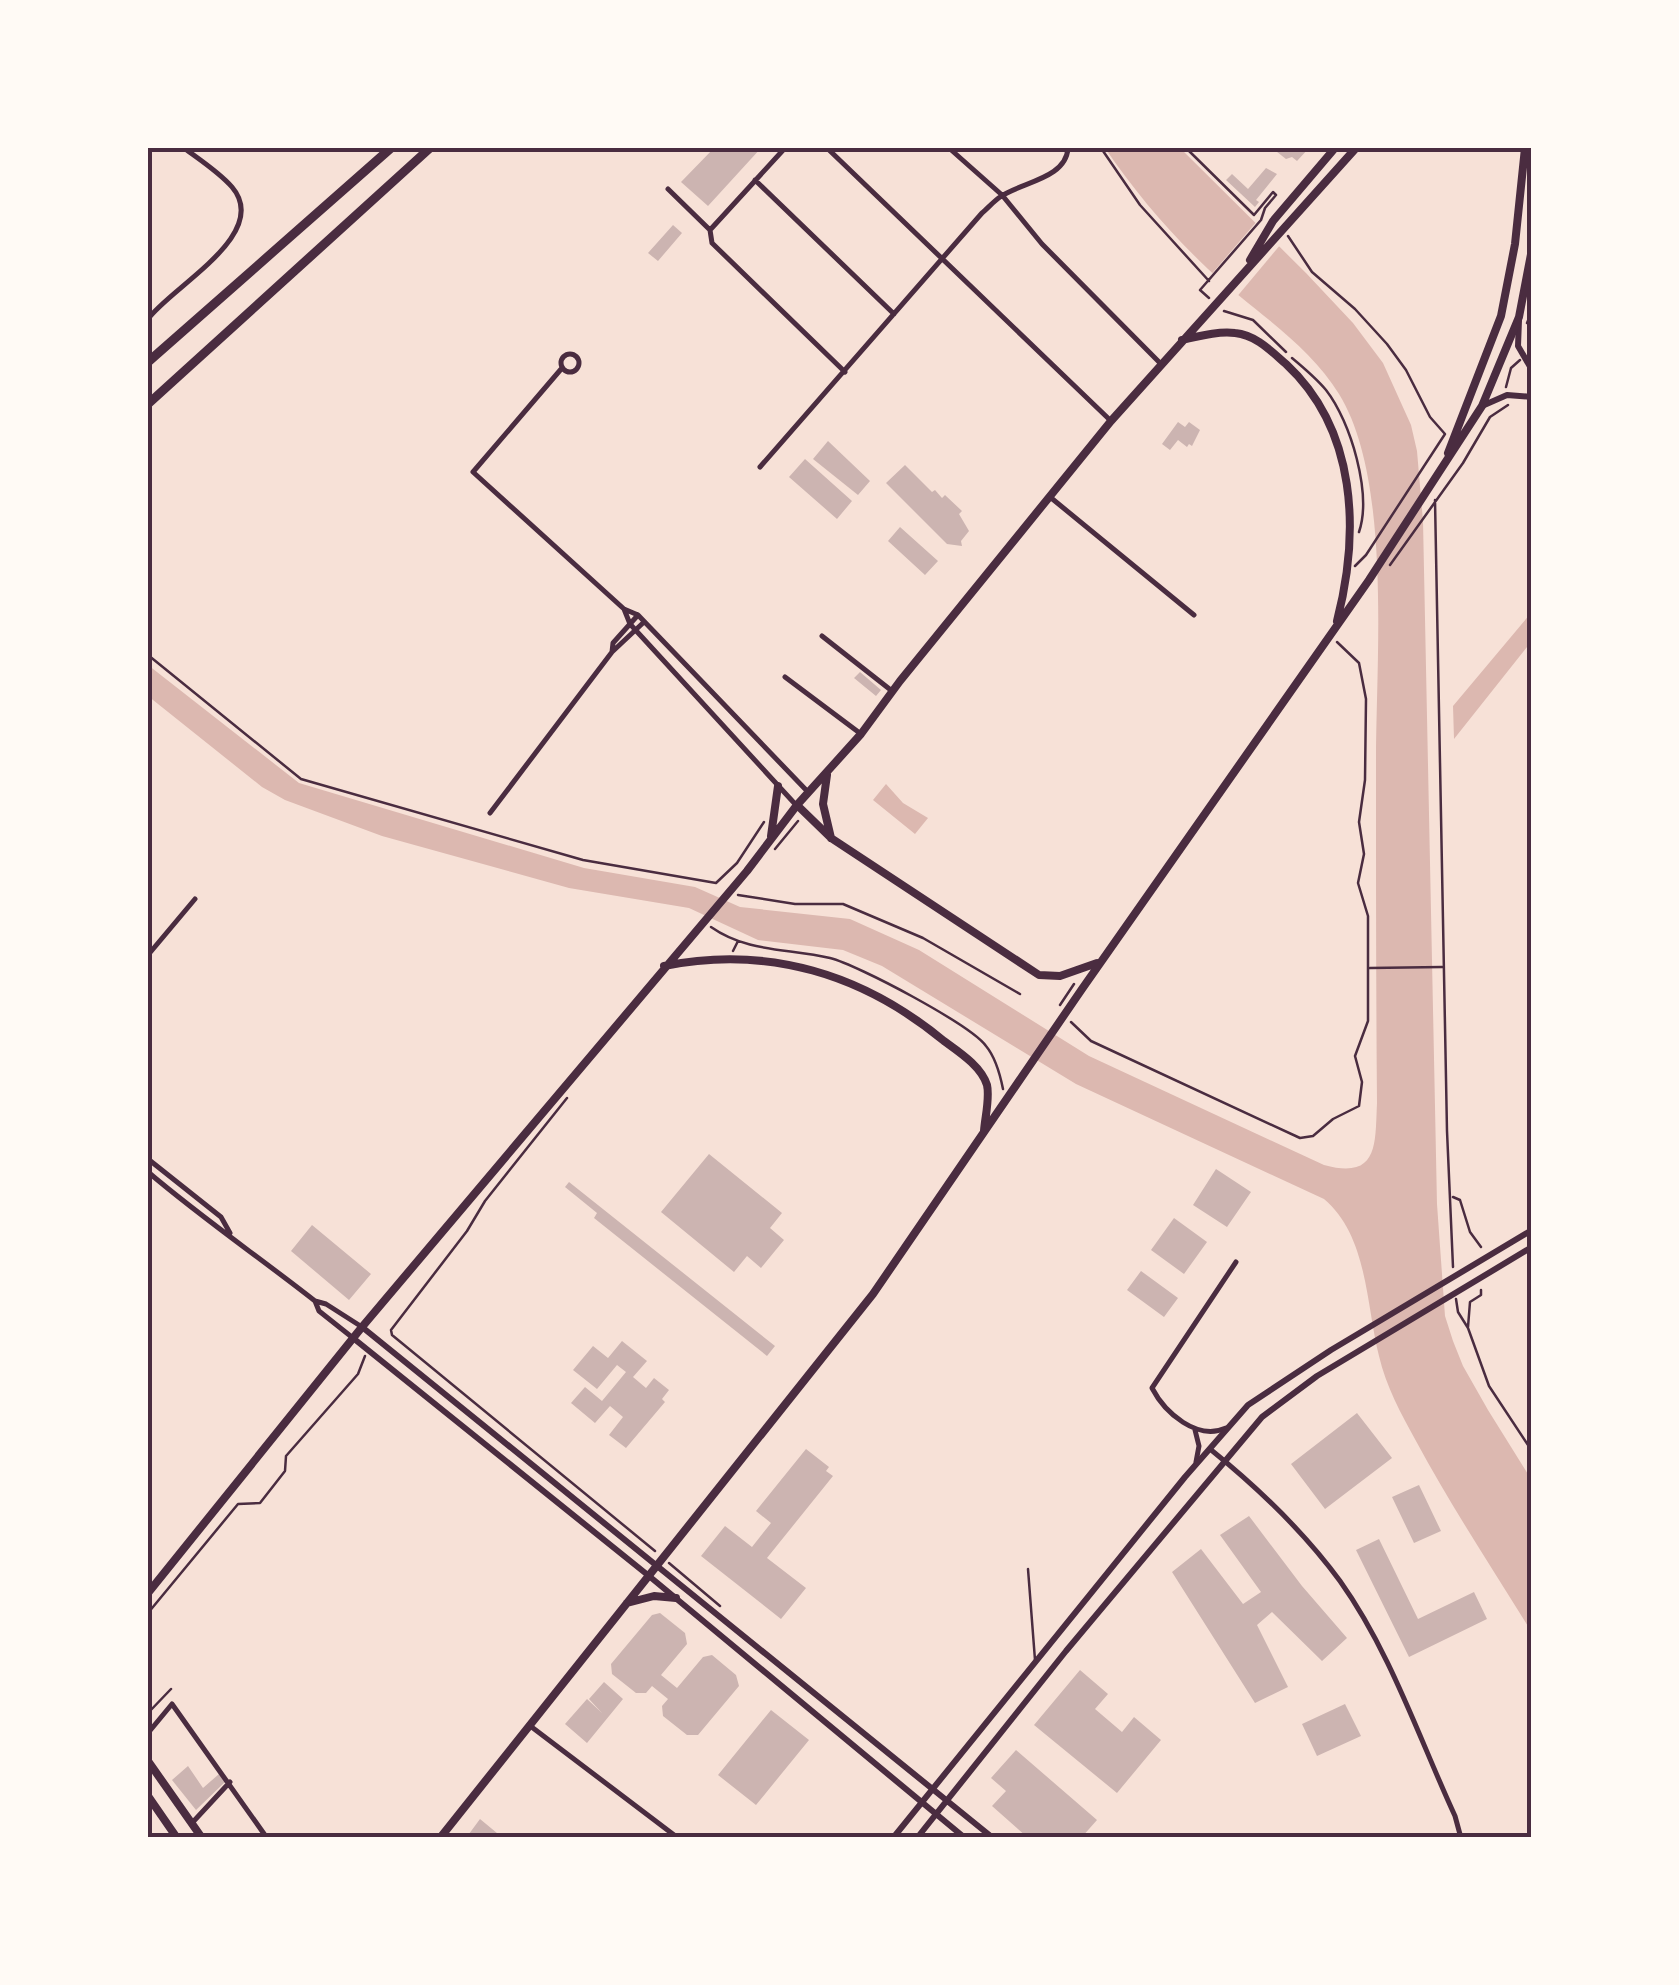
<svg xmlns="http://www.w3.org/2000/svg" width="1679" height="1985" font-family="'DM Sans',sans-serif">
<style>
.water{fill:#dcb8b0}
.pier{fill:#f7e1d7}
.building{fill:#ccb4b1}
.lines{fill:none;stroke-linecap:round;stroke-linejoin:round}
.path{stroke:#4a2c40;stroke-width:2.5}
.service{stroke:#4a2c40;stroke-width:2.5}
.minor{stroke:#4a2c40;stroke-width:5}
.secondary{stroke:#4a2c40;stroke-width:6}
.primary{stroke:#4a2c40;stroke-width:8}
.motorway{stroke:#4a2c40;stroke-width:9}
.neatline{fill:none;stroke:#4a2c40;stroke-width:4}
</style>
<rect width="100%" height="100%" fill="#f7e1d7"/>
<!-- water -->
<path class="water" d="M1105 148H1180L1306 273 1353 323 1383 363 1411 425 1417 451 1423 521 1437 1204 1445 1316 1453 1341 1463 1366 1488 1410 1531 1479V1631C1492 1568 1451 1506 1416 1441 1401 1414 1386 1386 1379 1356 1366 1305 1368 1236 1324 1199L1076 1084 882 966 843 950 758 940 689 908 569 888 382 836 285 800 262 787 148 696V665L299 783 584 868 695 887 740 907 850 919 919 950 1089 1056 1324 1165C1379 1180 1375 1144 1377 1103 1376 989 1376 875 1376 760 1376 659 1392 480 1339 394 1308 343 1251 309 1208 269 1168 231 1135 192 1105 148Z
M1531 613V642L1454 739 1453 706Z
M886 784 903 803 928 818 915 834 873 800Z"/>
<!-- pier -->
<path class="pier" d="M1258 220 1281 244 1235 299 1209 277Z"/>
<!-- building -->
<path class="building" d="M714 148H761L708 206 681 182Z
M1272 148H1309L1297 161 1292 157 1286 159Z
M1266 168 1277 174 1256 200 1259 202 1255 207 1226 180 1232 174 1248 189Z
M673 225 682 233 658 261 648 253Z
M1178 422 1185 427 1189 422 1200 430 1192 446 1189 444 1187 447 1178 440 1170 450 1162 444Z
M828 441 870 481 858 495 813 459Z
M805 459 852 501 837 519 789 477Z
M905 465 932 492 935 490 942 498 945 495 962 511 959 514 969 531 961 541 962 546 947 544 886 483Z
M900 527 938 561 925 575 888 541Z
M860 672 881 690 876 696 854 678Z
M709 1154 782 1213 770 1228 784 1240 761 1268 747 1256 734 1272 661 1212Z
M1216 1169 1251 1192 1227 1227 1193 1205Z
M569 1182 775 1346 767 1356 594 1218 597 1213 565 1187Z
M1174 1218 1207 1242 1184 1274 1151 1250Z
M312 1225 371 1274 349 1300 291 1251Z
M1141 1271 1178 1298 1164 1317 1127 1290Z
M622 1341 647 1361 633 1377 646 1388 654 1378 669 1390 662 1399 665 1402 626 1448 609 1435 623 1417 610 1406 595 1423 571 1403 585 1387 602 1401 626 1372 617 1365 597 1389 573 1370 593 1346 608 1358Z
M1357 1413 1392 1458 1325 1509 1291 1464Z
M806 1449 829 1467 826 1471 833 1476 767 1558 806 1588 781 1619 701 1556 725 1526 752 1547 771 1523 756 1511Z
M1419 1485 1441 1531 1414 1543 1392 1497Z
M1249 1516 1302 1586 1347 1638 1322 1661 1272 1612 1257 1625 1288 1687 1255 1703 1172 1572 1201 1549 1243 1604 1261 1592 1220 1535Z
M1379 1539 1418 1619 1474 1592 1487 1619 1409 1657 1356 1550Z
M660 1613 685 1633 687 1644 661 1675 677 1688 703 1657 712 1655 736 1675 739 1686 698 1735H687L663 1716 662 1706 668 1699 652 1686 646 1693H636L612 1674 611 1664 652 1615Z
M1080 1670 1108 1694 1095 1709 1122 1732 1134 1717 1161 1740 1117 1793 1034 1725Z
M604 1682 623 1699 587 1743 565 1724 587 1699 602 1713 589 1699Z
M1345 1704 1361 1736 1317 1756 1302 1724Z
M771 1710 809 1740 756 1805 718 1775Z
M1016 1750 1097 1820 1081 1838H1028L992 1806 1006 1791 991 1778Z
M188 1766 203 1788 219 1774 225 1782 196 1810 172 1780Z
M480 1819 503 1838H466Z"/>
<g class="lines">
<!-- path -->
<path class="path" d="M1101 148 1140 205 1209 281
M1186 148 1254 215 1273 192 1276 195 1265 208 1261 220 1200 290 1209 298
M1288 236 1312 272 1355 309 1387 344 1406 370 1430 417 1445 434 1366 555 1355 566
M1224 311 1253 320 1286 352
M1527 323 1532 311
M1292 358C1304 368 1316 378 1326 390 1351 422 1372 494 1359 532
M1506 387 1511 368 1520 360
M1435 500 1447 1131 1453 1267
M1390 565 1463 463 1490 417 1508 405
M148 655 301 779 583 860 716 883 737 863 764 822
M775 849 798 821
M738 895 795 904H843L923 938 1020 994
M711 927C748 953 789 948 830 958 858 965 971 1025 986 1046 996 1058 1000 1074 1003 1089
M733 951 738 941
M1370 968 1442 967
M1060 1005 1074 984
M1071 1022 1091 1041 1300 1138 1313 1136 1333 1119 1359 1106 1362 1082 1355 1056 1368 1021V916L1358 883 1364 854 1359 822 1365 780 1366 699 1359 663 1337 642
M567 1098 485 1201 467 1231 391 1330 392 1335 655 1551
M1453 1197 1460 1200 1470 1232 1481 1247
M1456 1299 1458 1312 1468 1328 1489 1386 1532 1451
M1468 1327 1470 1302 1481 1295V1290
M669 1563 720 1606
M148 1613 238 1504 260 1503 285 1471 286 1456 358 1374 365 1356
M148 1713 171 1689"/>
<!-- service -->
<path class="service" d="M1028 1569 1035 1660"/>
<!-- minor -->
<path class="minor" d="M827 148 1111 421
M949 148 1002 195 1042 244 1161 364
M755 180 894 314
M668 189 710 230
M710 230 712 243 845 372
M710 230 785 148
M148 319C171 287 272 234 232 187 219 172 200 160 184 148
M561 363a9 9 0 1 1 18 0a9 9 0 1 1-18 0Z
M562 368 473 472 624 609 638 615 808 792
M760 467 982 213C988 208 994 201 1000 197 1021 182 1066 179 1068 148
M1050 497 1194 615
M624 609 630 624 796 805
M822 636 892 691
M612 652 644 622
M785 677 861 734
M490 813 612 652 613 643 638 615
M148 955 195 899
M148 1159 221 1217 230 1233
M148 1172C202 1218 259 1257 315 1301L326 1304 362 1327
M315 1301 319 1311 353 1338
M1226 1428C1197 1441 1165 1413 1152 1388L1236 1262
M1195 1430 1199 1446 1196 1462
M1210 1449C1257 1487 1304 1532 1340 1581 1390 1651 1419 1738 1455 1816L1461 1838
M529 1725 678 1838
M148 1733 172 1704 267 1838
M192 1823 230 1782"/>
<!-- secondary -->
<path class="secondary" d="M1519 320 1518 346 1532 370
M1482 406 1507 395 1532 397
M362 1327 993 1838
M353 1338 649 1576 965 1838
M893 1838 1185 1477 1248 1405 1331 1350 1532 1230
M917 1838 1066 1651 1262 1417 1317 1376 1532 1247"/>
<!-- primary -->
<path class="primary" d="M1250 260 1273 221 1335 148
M1182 340C1200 336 1218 331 1235 333 1256 335 1271 351 1286 364 1357 430 1360 532 1337 621
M1448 453 1501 316 1515 244 1525 148
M827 775 823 804 831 838
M797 805 831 838 1039 975 1060 976 1097 963
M771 836 778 786
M664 966C768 945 863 974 944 1041 959 1052 981 1066 987 1085 990 1098 985 1117 984 1131
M148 1593 362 1327 747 871 797 805 861 734 900 681 1111 421 1356 148
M627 1603 654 1596 676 1598
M148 1761 202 1838
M148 1796 177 1838
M440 1838 873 1294 1082 989 1369 580 1482 406 1519 317 1532 249"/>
<!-- motorway -->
<path class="motorway" d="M148 362 391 148
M148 404 430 148"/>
</g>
<!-- border -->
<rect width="1679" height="1985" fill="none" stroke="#fffaf5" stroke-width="300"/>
<rect x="150" y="150" width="1379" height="1685" class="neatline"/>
</svg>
